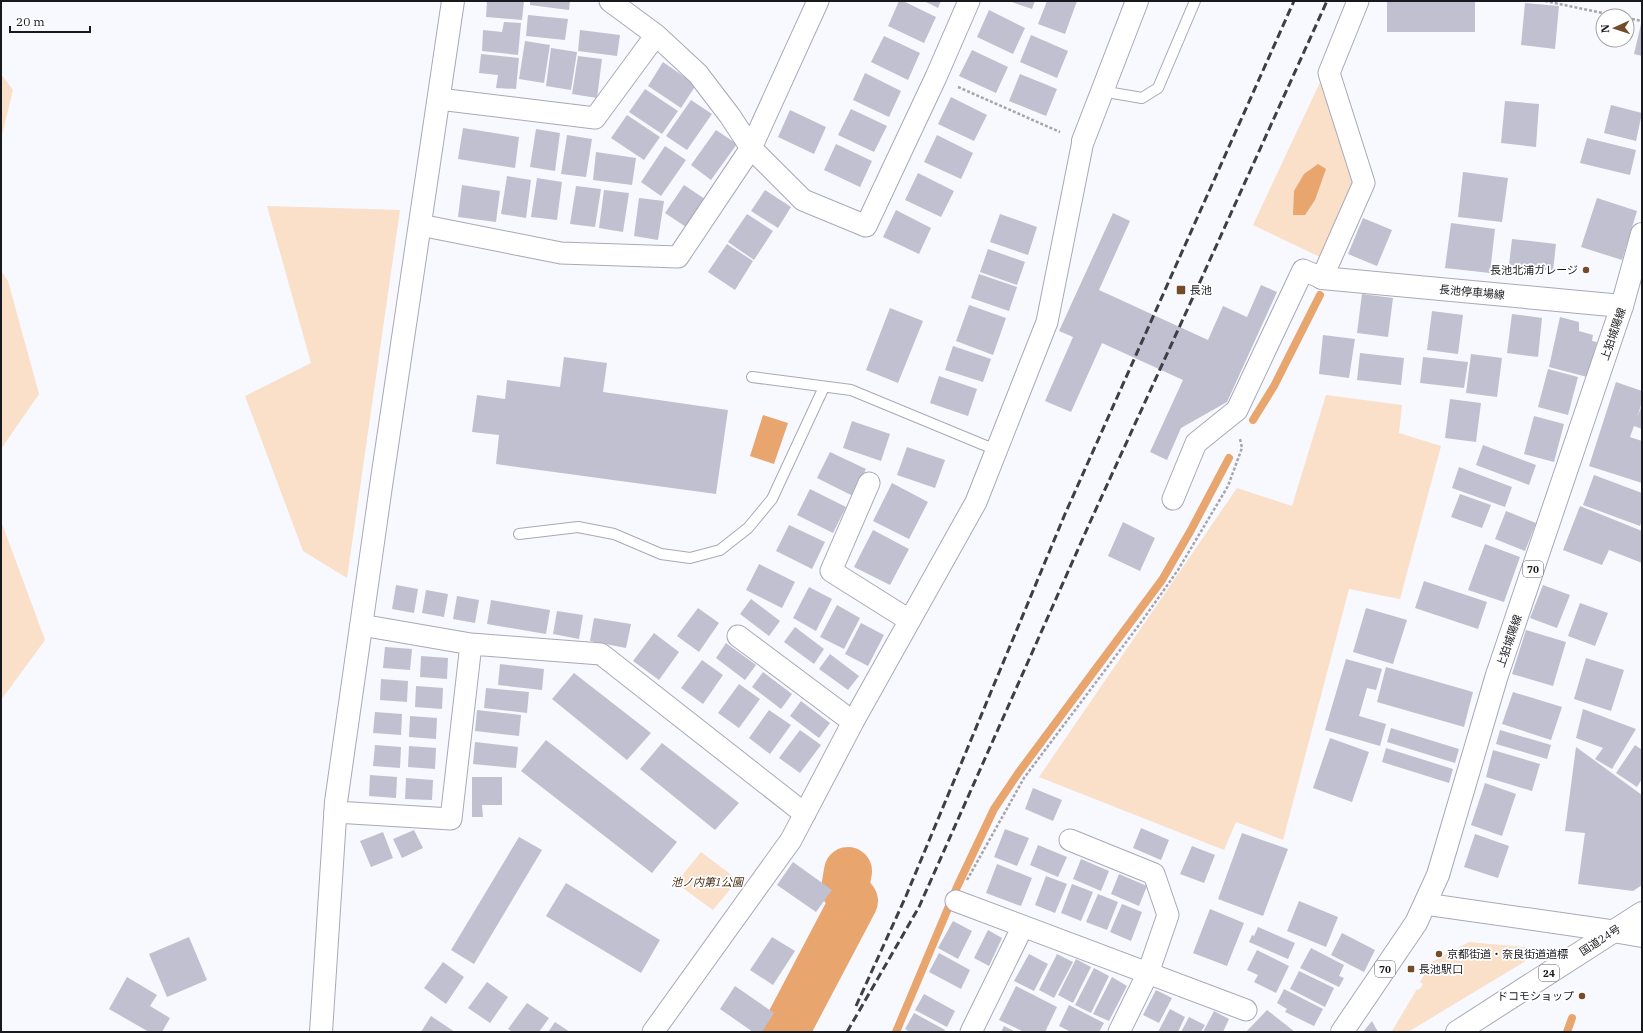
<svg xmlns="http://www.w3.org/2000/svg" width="1643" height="1033" font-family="'IBM Plex Serif','Noto Sans JP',serif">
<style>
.green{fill:#fadfc9}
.water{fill:#e8a56d}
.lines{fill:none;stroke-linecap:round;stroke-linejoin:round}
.stream{stroke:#e8a56d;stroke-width:8}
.river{stroke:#e8a56d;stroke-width:48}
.building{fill:#c0c0d0}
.service-casing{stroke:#a8a9b9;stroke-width:12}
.minor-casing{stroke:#a8a9b9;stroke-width:23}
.tertiary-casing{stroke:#a8a9b9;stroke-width:24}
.secondary-casing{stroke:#a8a9b9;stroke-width:24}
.primary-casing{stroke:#a8a9b9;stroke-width:24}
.trunk-casing{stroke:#a8a9b9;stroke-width:24}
.path{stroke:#a5a5ab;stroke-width:2.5;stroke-dasharray:3 2;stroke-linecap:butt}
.service{stroke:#fff;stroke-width:10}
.minor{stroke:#fff;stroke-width:21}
.tertiary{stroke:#fff;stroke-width:22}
.secondary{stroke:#fff;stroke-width:22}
.primary{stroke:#fff;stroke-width:22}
.trunk{stroke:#fff;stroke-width:22}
.rail{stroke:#3e3f44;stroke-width:3;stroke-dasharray:8 4;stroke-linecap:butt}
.poi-dot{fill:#744c2a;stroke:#fff;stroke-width:1.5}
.labels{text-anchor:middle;stroke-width:3.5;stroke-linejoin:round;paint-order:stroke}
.shield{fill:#fff;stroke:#5d5e62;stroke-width:1}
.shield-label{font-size:10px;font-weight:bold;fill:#18191e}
.poi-label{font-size:11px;fill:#18191e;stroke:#fff;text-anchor:start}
.street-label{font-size:11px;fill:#18191e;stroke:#fff}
.park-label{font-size:11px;font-style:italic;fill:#462b12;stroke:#fff}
</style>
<rect width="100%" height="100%" fill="#f8f8ff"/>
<!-- green -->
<path class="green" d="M1 74 13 90 1 139Z
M1323 76 1355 182 1322 258 1253 225Z
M267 206 400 210 347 578 303 551 245 396 311 363Z
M1 271 8 281 39 394 1 449Z
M1326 395 1402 405 1399 433 1441 446 1400 599 1349 589 1283 840 1236 822 1224 850 1039 777 1237 488 1292 506Z
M1 521 45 640 1 700Z
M701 852 738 880 713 910 676 883Z
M1469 942 1533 948 1537 954 1408 1032H1393L1392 1031 1417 989 1419 990 1423 984 1420 982 1432 962Z"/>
<!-- water -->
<path class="water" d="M1318 164 1326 169 1315 200 1305 215H1293L1294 191 1304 174Z
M763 415 788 423 774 464 750 456Z
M858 891 866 905 835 982 806 993Z"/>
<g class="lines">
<!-- stream -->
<path class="stream" d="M1253 420 1274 386 1320 295
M896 1032 957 887 994 809 1019 772 1162 580 1191 530 1229 458
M1567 1032 1572 1018"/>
<!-- river -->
<path class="river" d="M785 1032 854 901 845 889 848 871"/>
</g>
<!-- building -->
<path class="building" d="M487 1H524L522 20 486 17Z
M530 1H570L569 10 530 5Z
M899 1H903L936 17 924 43 888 26Z
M924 1H941L938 8Z
M1009 1H1035L1032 9Z
M1047 1H1077L1065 34 1038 24Z
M1387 1H1475V32H1387Z
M1525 3 1559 6 1555 49 1521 45Z
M989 10 1025 28 1013 54 977 37Z
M528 15 568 19 565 40 526 36Z
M504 22 521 23 518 55 482 51 483 30 502 32Z
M1641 24H1642V56L1634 54Z
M580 30 620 35 617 56 578 51Z
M1031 35 1068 51 1057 78 1020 62Z
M884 36 920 53 908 80 871 62Z
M525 41 550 45 544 83 519 79Z
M551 48 577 52 571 90 546 86Z
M972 50 1008 67 996 93 959 76Z
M481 54 519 58 516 89 496 88 498 75 479 73Z
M578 56 602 59 597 98 572 94Z
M663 62 696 85 681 108 648 86Z
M865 73 901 91 889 117 853 100Z
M1020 74 1057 89 1046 116 1009 101Z
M645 89 678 111 662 134 629 112Z
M951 97 987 115 974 141 938 124Z
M691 100 712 114 687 150 666 136Z
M1505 101 1539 104 1536 147 1501 143Z
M1611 105 1642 113 1636 141 1604 133Z
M851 109 887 126 874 152 838 135Z
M790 110 826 127 814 154 778 137Z
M627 115 660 137 644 160 611 138Z
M463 128 519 137 515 168 458 159Z
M536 129 560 133 555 171 530 167Z
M716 130 737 144 711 180 691 165Z
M567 135 592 139 586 177 561 174Z
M937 135 973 153 961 179 924 162Z
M1587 138 1636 150 1630 175 1580 163Z
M836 144 872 161 860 187 824 170Z
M665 146 686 160 661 196 641 182Z
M596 152 636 158 632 185 593 180Z
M1463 172 1508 178 1502 222 1458 217Z
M918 173 954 191 941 217 905 200Z
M507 176 531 180 526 218 501 214Z
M537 178 562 182 557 220 531 217Z
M462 185 500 191 496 222 458 217Z
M684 185 705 199 686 227 665 213Z
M576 186 601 189 595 227 570 224Z
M604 190 629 193 623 232 599 228Z
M765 190 791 207 778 228 751 211Z
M639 198 664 201 658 240 634 236Z
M1597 198 1637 211 1622 260 1581 247Z
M896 210 931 228 919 254 883 237Z
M1113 213 1130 221 1099 290 1208 340 1223 306 1247 317 1261 285 1277 292 1227 402 1181 428 1167 460 1150 452 1183 380 1102 343 1071 412 1045 401 1073 337 1059 331Z
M747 214 773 231 754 260 728 242Z
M1000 214 1037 227 1028 255 990 242Z
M1363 218 1392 230 1377 266 1348 254Z
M1451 223 1495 229 1490 273 1445 268Z
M1512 239 1556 244 1553 271 1509 265Z
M727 244 753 261 735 290 708 272Z
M988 249 1025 262 1017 285 980 272Z
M979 274 1017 287 1009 311 971 298Z
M1362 294 1393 298 1388 337 1357 333Z
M969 305 1006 318 993 355 956 341Z
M890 308 923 321 898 383 866 370Z
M1432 311 1463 315 1458 354 1427 350Z
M1512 314 1542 318 1538 357 1507 353Z
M1560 317 1579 322V331L1593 335 1592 341 1597 342 1587 377 1549 367Z
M1323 335 1355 339 1349 378 1319 374Z
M953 346 991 359 983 382 945 370Z
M1360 353 1404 358 1401 385 1357 380Z
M1471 354 1502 358 1497 397 1466 393Z
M564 357 607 363 603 392 728 410 716 494 496 464 499 435 472 432 477 395 505 399 507 380 560 387Z
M1423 357 1468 362 1464 388 1420 383Z
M1548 369 1578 377 1568 415 1538 407Z
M939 376 977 389 968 416 930 403Z
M1616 382 1642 391V402L1637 418 1642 405V429L1634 426 1630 437 1642 441V483L1589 466Z
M1450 399 1481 403 1476 442 1445 438Z
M1534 416 1564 424 1554 462 1524 454Z
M852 421 890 434 881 461 843 448Z
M1483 445 1536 465 1529 485 1476 465Z
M907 447 945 460 935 488 897 475Z
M830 452 866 469 853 496 817 478Z
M1459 467 1512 487 1505 507 1452 488Z
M1594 475 1642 493V520L1640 526 1583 505Z
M892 483 928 502 909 539 873 521Z
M810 489 846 507 833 533 797 515Z
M1460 494 1491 505 1482 528 1451 517Z
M1580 506 1642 531V563L1609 550 1602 565 1563 550Z
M1506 511 1536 523 1525 551 1495 539Z
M1123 522 1155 538 1140 571 1108 556Z
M789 525 825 542 812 569 776 551Z
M873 530 909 549 890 585 854 567Z
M1485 544 1520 557 1504 602 1468 590Z
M759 564 795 582 782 608 746 590Z
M1424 581 1487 602 1478 629 1415 608Z
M396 585 418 589 414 613 392 609Z
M1543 585 1570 595 1557 628 1530 618Z
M809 587 832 599 816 631 793 618Z
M426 590 448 594 444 617 422 613Z
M457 596 479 600 475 623 453 619Z
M751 599 780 621 769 636 740 614Z
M491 600 550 610 546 634 487 624Z
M1580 603 1608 613 1595 646 1568 636Z
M837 605 860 618 844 649 820 637Z
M698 608 719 623 699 652 677 636Z
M1366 608 1407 620 1393 664 1353 652Z
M557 611 583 615 579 639 553 634Z
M594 618 631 624 626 648 590 641Z
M861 623 884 635 868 666 845 654Z
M795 627 824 649 814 664 784 642Z
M1526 630 1566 642 1553 686 1512 674Z
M654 633 679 652 659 680 633 661Z
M726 643 756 665 745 680 716 658Z
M385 647 412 649 410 670 383 668Z
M830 654 859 676 848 690 819 669Z
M421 656 448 658 447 679 420 677Z
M1586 658 1624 670 1611 711 1574 699Z
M1346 659 1382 669 1376 690 1367 688 1359 716 1386 724 1380 746 1325 730Z
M702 660 723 675 703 704 681 688Z
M500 664 544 669 542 690 498 685Z
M1386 667 1473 692 1464 727 1377 702Z
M763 672 792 694 781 709 752 687Z
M574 673 651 733 627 760 552 699Z
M381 679 408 681 407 702 380 700Z
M739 684 760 699 739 728 718 713Z
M416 686 443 688 442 709 415 707Z
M486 688 529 692 527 713 484 708Z
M1513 692 1562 707 1551 740 1502 724Z
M801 701 830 723 819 738 790 716Z
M1583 709 1636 729 1612 769 1595 759 1603 748 1576 738Z
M477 710 521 715 519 736 475 731Z
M769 710 791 725 770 754 749 738Z
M375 712 402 714 401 735 373 733Z
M410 716 437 718 436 739 409 737Z
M1391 728 1459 749 1455 763 1387 742Z
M800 730 821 745 800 773 779 758Z
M1500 730 1551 745 1547 759 1496 744Z
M1330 738 1369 752 1352 802 1313 788Z
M546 740 677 842 652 873 521 771Z
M475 742 518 747 516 768 473 764Z
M662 743 739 803 715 830 640 769Z
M375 745 401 747 400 768 373 766Z
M1635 745 1642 750V779L1637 787 1616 773Z
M409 746 436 748 435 769 408 767Z
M1576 747 1642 795V885L1633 891 1578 884 1585 833 1565 831Z
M1386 748 1453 769 1449 783 1382 762Z
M1493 750 1540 764 1532 791 1486 777Z
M370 775 397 777 396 798 369 796Z
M472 777H502V805H482L483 817H472Z
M406 778 433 780 432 800 405 799Z
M1485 783 1516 794 1502 836 1471 825Z
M1033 788 1062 800 1053 821 1025 809Z
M1141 828 1169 840 1161 860 1133 848Z
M1005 829 1029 838 1017 866 994 857Z
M414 830 423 848 402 858 393 839Z
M383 832 393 858 371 867 360 841Z
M1242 833 1288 849 1263 916 1218 899Z
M1475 834 1509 846 1498 878 1464 867Z
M519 837 542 850 474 964 451 950Z
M1038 845 1067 857 1058 877 1030 865Z
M1192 846 1215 855 1204 883 1180 874Z
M1081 859 1109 871 1101 891 1073 879Z
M793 862 832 890 816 912 777 885Z
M997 864 1032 878 1021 906 986 893Z
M1119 874 1147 886 1139 906 1111 894Z
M1046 876 1067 884 1055 913 1035 905Z
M566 883 660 940 641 973 546 916Z
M1072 884 1093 892 1081 921 1061 913Z
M1098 894 1118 902 1107 930 1086 922Z
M1299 901 1338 917 1326 947 1287 931Z
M1122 904 1142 912 1131 941 1110 932Z
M1210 909 1244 923 1227 966 1193 953Z
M953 921 972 931 958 959 938 948Z
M1258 927 1295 943 1288 959 1249 942 1252 935 1254 936Z
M988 930 1002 938 989 966 974 958Z
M1342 933 1375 950 1364 972 1331 955Z
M189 937 207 980 167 997 149 954Z
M772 937 795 951 773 985 750 970Z
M1311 948 1344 965 1339 976 1344 978 1339 987 1300 968Z
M1257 950 1289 966 1276 993 1254 982 1258 975 1247 970Z
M939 953 970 970 961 989 929 972Z
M1029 954 1048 964 1034 991 1014 981Z
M1057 954 1073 962 1054 998 1039 990Z
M1076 959 1091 967 1073 1003 1058 995Z
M443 962 464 977 446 1004 424 988Z
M1094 968 1109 976 1091 1013 1075 1005Z
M1299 971 1334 988 1325 1007 1290 989Z
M127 977 157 995 150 1006 170 1018 162 1032H149L109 1009Z
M1112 977 1127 986 1109 1021 1093 1014Z
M487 982 508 997 490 1023 468 1008Z
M735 986 774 1013 762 1032H753L720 1009Z
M1016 986 1057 1007 1045 1032H1024L999 1020Z
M1284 989 1323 1009 1314 1026 1285 1012 1287 1009 1277 1003Z
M1156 990 1172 998 1159 1023 1143 1015Z
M924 994 955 1011 947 1027 915 1010Z
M527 1003 549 1018 539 1032H513L508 1029Z
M1069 1005 1104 1023 1099 1032H1071L1059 1026Z
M1170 1009 1185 1017 1178 1032H1158Z
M1267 1010 1295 1032H1246Z
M1214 1011 1229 1019 1223 1032H1203Z
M914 1013 945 1030 944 1032H910L905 1029Z
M431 1016 455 1032H421Z
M1189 1017 1205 1025 1201 1032H1181Z
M1372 1021 1378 1032H1363Z
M555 1022 570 1032H548Z
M1004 1026 1016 1032H1001Z"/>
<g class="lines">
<!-- service casing -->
<g class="service-casing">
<path id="service" d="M1101 91 1142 98 1158 88 1195 1
M752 377 851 390 996 450
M519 534 578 527 614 534 661 554 690 558 720 550 748 528 772 499 824 387"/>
</g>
<!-- minor casing -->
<g class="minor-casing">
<path id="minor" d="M610 1 656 35 698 74 730 116 751 148 803 200 866 226 936 77 969 1
M439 99 595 118 656 35
M420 225 561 253 678 257 751 148 818 1
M869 483 831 571 909 620
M1173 499 1196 443 1237 410 1303 270 1322 278 1364 183 1329 73 1358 1
M361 625 471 644 601 654 805 814
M738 636 853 722
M335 812 451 819 471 644
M1070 840 1154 874 1168 915 1148 973 1119 1032
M956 901 1246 1010
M1425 904 1613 931
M653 1032 791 840 853 722 976 502 1047 322 1083 141
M971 1032 1023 926"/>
</g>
<!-- tertiary casing -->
<g class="tertiary-casing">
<path id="tertiary" d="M1083 141 1137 1
M321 1032 336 802 381 486 453 1"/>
</g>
<!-- secondary casing -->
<g class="secondary-casing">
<path id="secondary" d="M1322 278 1622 306
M1613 931 1642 936"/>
</g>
<!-- primary casing -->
<g class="primary-casing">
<path id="primary" d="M1342 1032 1416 923 1438 875 1497 675 1622 306 1642 234"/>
</g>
<!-- trunk casing -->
<g class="trunk-casing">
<path id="trunk" d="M1457 1032 1642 913"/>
</g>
<!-- path -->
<path class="path" d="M1545 1 1617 16
M1627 18 1642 21
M958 87 1060 132
M967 880 1024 778 1142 621 1178 570 1228 486 1242 448 1240 439"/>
<!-- service -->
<use href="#service" class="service"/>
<!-- minor -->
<use href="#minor" class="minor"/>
<!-- tertiary -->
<use href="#tertiary" class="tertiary"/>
<!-- secondary -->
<use href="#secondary" class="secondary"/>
<!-- primary -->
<use href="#primary" class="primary"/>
<!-- trunk -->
<use href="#trunk" class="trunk"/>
<!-- rail -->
<path class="rail" d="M856 1006 906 896 1065 514 1294 1
M847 1032 919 907 1091 520 1194 295 1327 1"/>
</g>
<!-- markers -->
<g class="poi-dot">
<circle cx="1586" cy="270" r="4"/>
<rect x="1176" y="285" width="10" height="10" rx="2"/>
<circle cx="1439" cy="954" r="4"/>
<rect x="1407" y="965" width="8" height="8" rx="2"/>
<circle cx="1582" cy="996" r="4"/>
</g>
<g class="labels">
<!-- shield labels -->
<g class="shield">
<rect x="1523" y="561" width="20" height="16" rx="3"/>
<rect x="1375" y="961" width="20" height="16" rx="3"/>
<rect x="1539" y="965" width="20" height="16" rx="3"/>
</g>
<g class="shield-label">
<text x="1533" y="573">70</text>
<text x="1385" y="973">70</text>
<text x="1549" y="977">24</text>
</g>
<!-- poi labels -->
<g class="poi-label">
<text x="1578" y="274" text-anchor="end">長池北浦ガレージ</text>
<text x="1190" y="294">長池</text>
<text x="1447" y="958">京都街道・奈良街道道標</text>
<text x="1419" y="973">長池駅口</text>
<text x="1574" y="1000" text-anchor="end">ドコモショップ</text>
</g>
<!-- street labels -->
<g class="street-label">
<text transform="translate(1472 292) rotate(5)" y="4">長池停車場線</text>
<text transform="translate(1613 334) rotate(-71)" y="4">上狛城陽線</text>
<text transform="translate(1509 641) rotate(-71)" y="4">上狛城陽線</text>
<text transform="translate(1600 940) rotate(-33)" y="4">国道24号</text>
</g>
<!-- park labels -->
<g class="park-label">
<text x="707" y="886">池ノ内第1公園</text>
</g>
</g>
<!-- border -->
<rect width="1643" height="1033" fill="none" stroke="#18191e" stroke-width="4"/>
<!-- north arrow -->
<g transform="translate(1615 28) rotate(267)"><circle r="19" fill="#ffffff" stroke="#a3a3a5"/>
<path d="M0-3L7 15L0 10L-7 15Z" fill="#744c2a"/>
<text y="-6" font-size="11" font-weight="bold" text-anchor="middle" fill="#18191e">N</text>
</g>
<!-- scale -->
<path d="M10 26v6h80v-6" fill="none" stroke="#18191e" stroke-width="2"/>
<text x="16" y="26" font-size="12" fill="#18191e" stroke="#ffffff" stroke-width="3" paint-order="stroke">20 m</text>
</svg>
